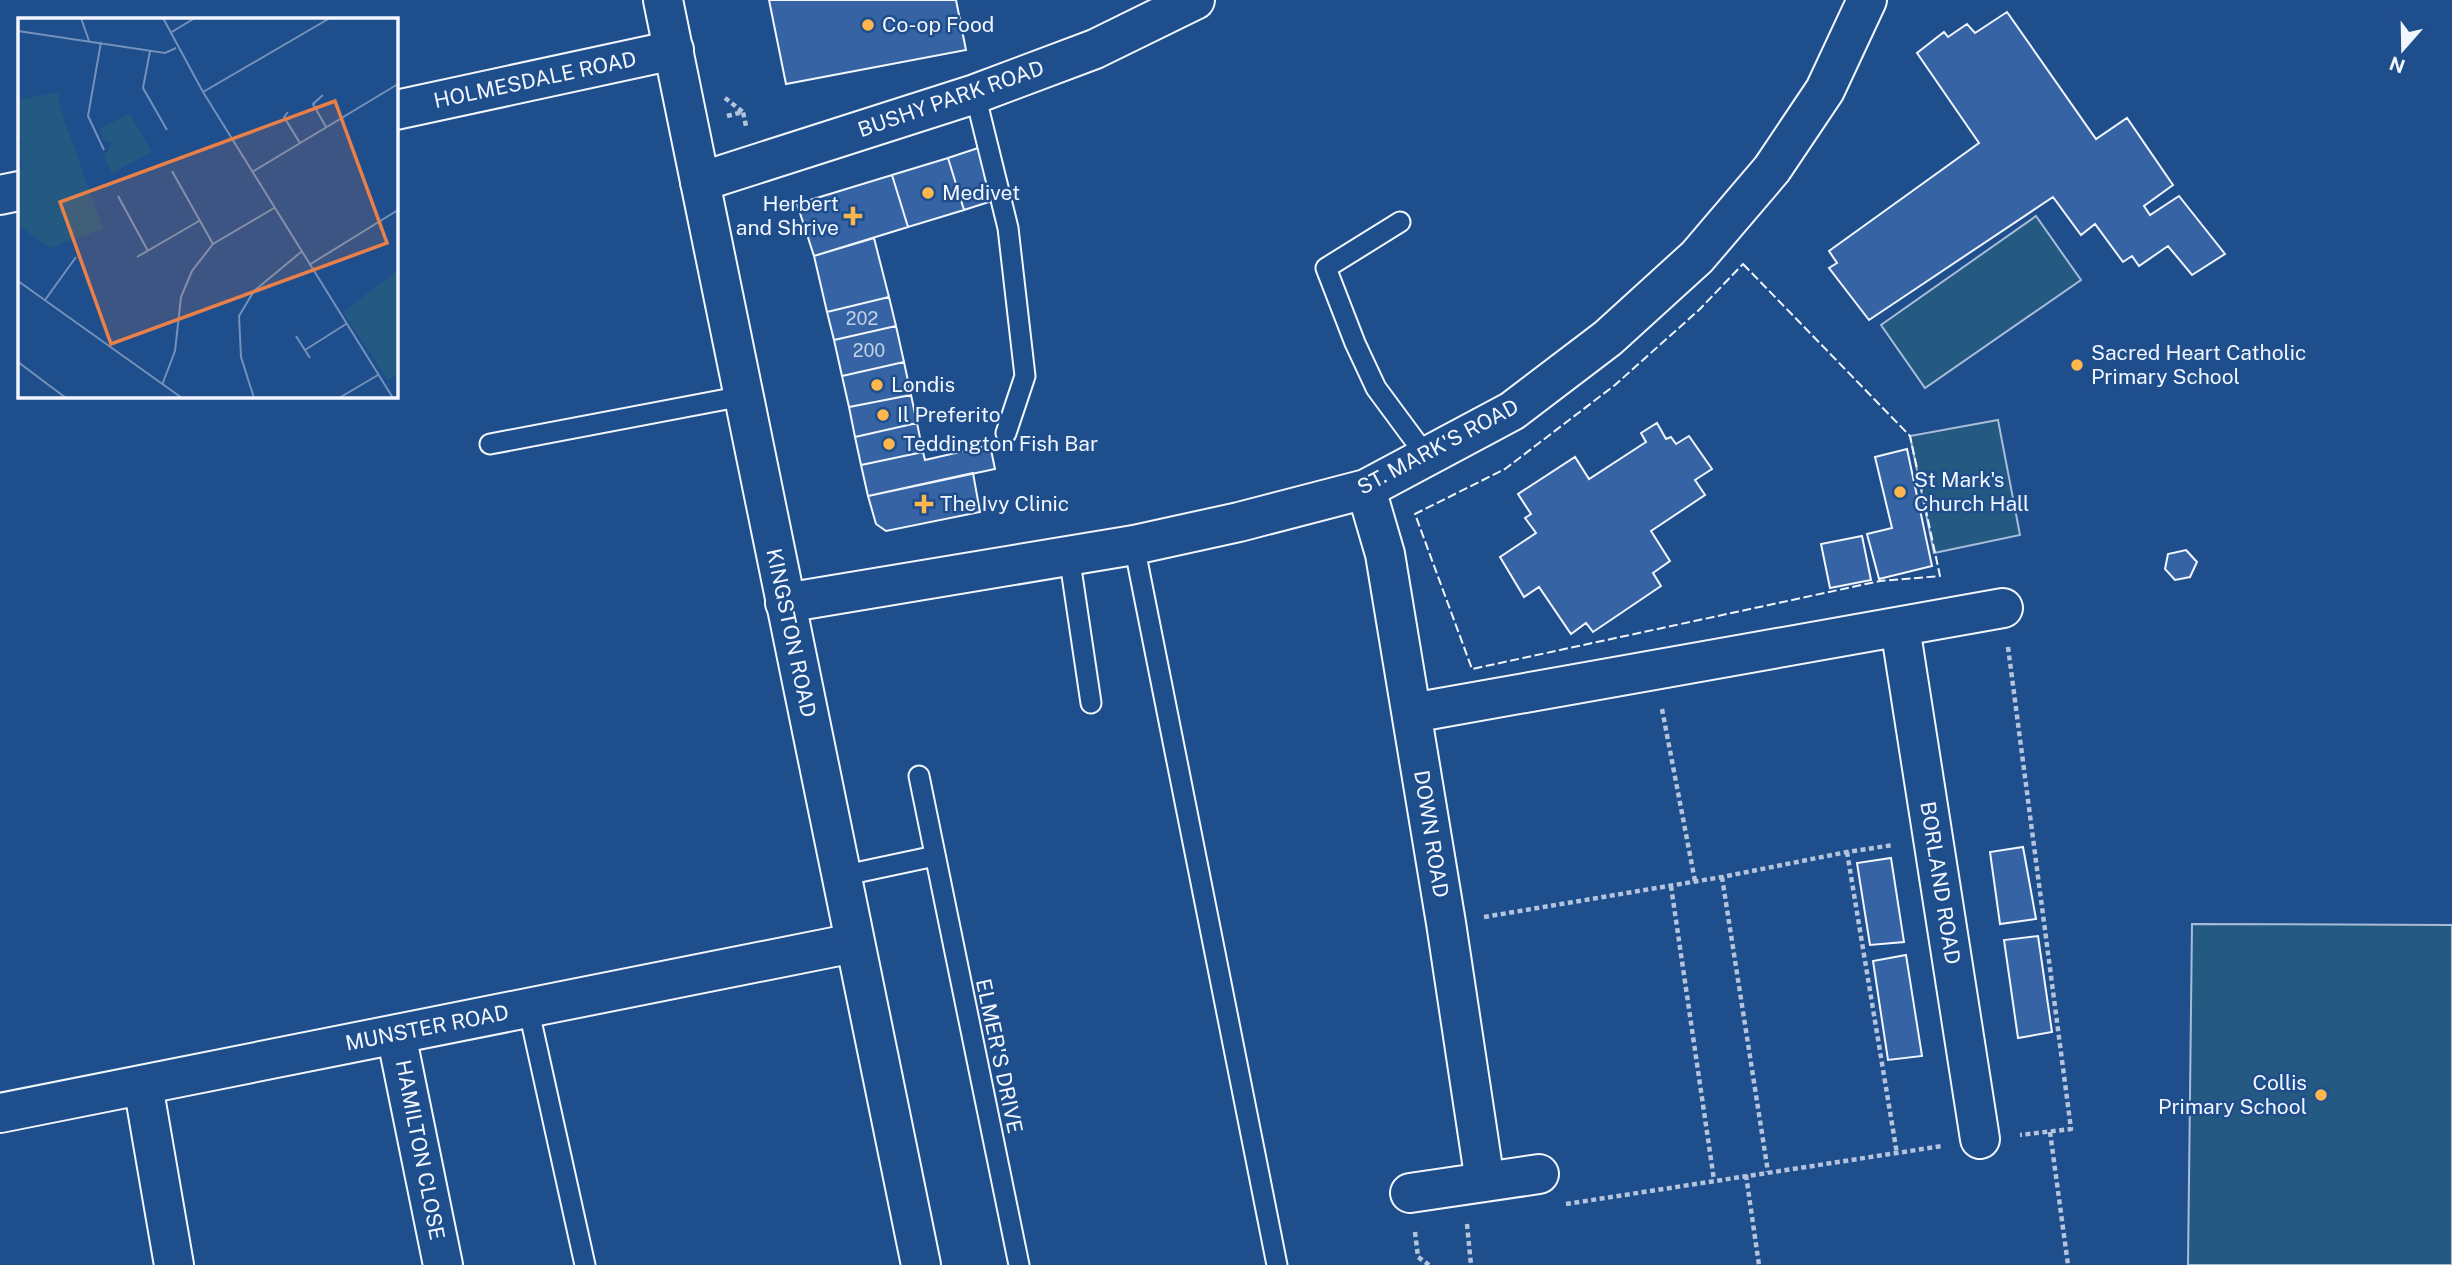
<svg xmlns="http://www.w3.org/2000/svg" width="2452" height="1265" font-family="'Public Sans',sans-serif">
<style>
.green{fill:#245a82;stroke:#a8bbd7;stroke-width:2}
.building{fill:#3563a3;stroke:#f2f6ff;stroke-width:2}
.lines{fill:none;stroke-linecap:round;stroke-linejoin:round}
.service-casing{stroke:#f2f6ff;stroke-width:23}
.minor-casing{stroke:#f2f6ff;stroke-width:42}
.primary-casing{stroke:#f2f6ff;stroke-width:42}
.path{stroke:#b3c4dc;stroke-width:4.5;stroke-dasharray:5 3.5;stroke-linecap:butt}
.service{stroke:#1f4e8c;stroke-width:19}
.minor{stroke:#1f4e8c;stroke-width:38}
.primary{stroke:#1f4e8c;stroke-width:38}
.fence{stroke:#f2f6ff;stroke-width:2;stroke-dasharray:9 3.5;stroke-linecap:butt}
.poi-dot{fill:#ffb74d;stroke:#1f4e8c;stroke-width:2.5}
.labels{text-anchor:middle;stroke-width:5;stroke-linejoin:round;paint-order:stroke}
.number-label{font-size:18px;fill:#c3d1e8}
.poi-label{font-size:21px;fill:#f2f6ff;stroke:#1f4e8c;text-anchor:start}
.street-label{font-size:21px;fill:#f2f6ff;stroke:#1f4e8c}
.inset-road{fill:none;stroke:#7391ba;stroke-width:2}
.view{fill:#ea8049;fill-opacity:0.15;stroke:#ea8049;stroke-width:3.5}
.inset-edge{fill:none;stroke:#f2f6ff;stroke-width:3.5}
</style>
<rect width="100%" height="100%" fill="#1f4e8c"/>
<!-- green -->
<path class="green" d="M2036 216 2081 280 1925 388 1881 325Z
M1998 420 2020 535 1934 553 1910 436Z
M2192 924 2452 925V1265H2188Z"/>
<!-- building -->
<path class="building" d="M769 0H956L966 50 786 84Z
M2007 12 2096 139 2127 118 2173 185 2144 206 2150 215 2179 196 2225 254 2192 275 2168 246 2139 266 2132 256 2123 262 2095 224 2081 235 2053 197 1869 320 1829 268 1837 263 1829 251 1979 143 1917 53 1944 32 1948 37 1967 24 1975 33Z
M978 148 995 200 964 210 948 158Z
M948 158 964 210 908 227 892 175Z
M892 175 908 227 814 256 797 204Z
M874 238 889 297 827 312 814 256Z
M889 297 896 326 834 340 827 312Z
M896 326 904 362 842 376 834 340Z
M904 362 911 395 849 407 842 376Z
M911 395 917 423 855 437 849 407Z
M917 423 923 452 861 465 855 437Z
M1657 423 1666 439 1671 437 1676 444 1689 436 1712 469 1695 480 1705 495 1651 531 1670 561 1653 573 1661 586 1593 632 1586 623 1571 634 1539 587 1524 597 1500 557 1536 533 1525 518 1531 514 1518 494 1575 457 1589 479 1646 442 1641 433Z
M990 445 995 469 868 496 861 465 923 452 925 460Z
M1907 449 1932 566 1879 579 1867 534 1892 528 1875 457Z
M973 473 980 512 886 531 876 524 868 496Z
M1862 536 1871 580 1830 588 1821 544Z
M2186 550 2197 562 2190 577 2175 580 2165 569 2168 554Z
M2023 847 2036 919 2000 924 1990 852Z
M1891 858 1904 942 1870 945 1857 863Z
M2038 936 2052 1032 2018 1038 2004 940Z
M1906 955 1922 1056 1888 1060 1873 961Z"/>
<g class="lines">
<!-- service casing -->
<g class="service-casing">
<path id="service" d="M975 94 1008 228 1025 376 1006 433
M1400 222 1326 268 1355 343 1376 388 1427 457
M490 444 743 396
M1134 545 1277 1265
M1069 555 1091 703
M919 776 1019 1265
M841 876 935 856
M528 1007 585 1265"/>
</g>
<!-- minor casing -->
<g class="minor-casing">
<path id="minor" d="M396 110 674 50
M700 182 975 94 1095 49 1195 0
M0 195 19 191
M1366 489 1385 554 1446 923 1485 1182
M785 603 1134 545 1239 522 1366 489 1512 411 1608 338 1697 257 1772 169 1825 90 1867 0
M1900 627 1980 1139
M1412 713 2003 608
M396 1034 443 1265
M143 1085 174 1265
M0 1113 854 943
M1410 1193 1539 1174"/>
</g>
<!-- primary casing -->
<g class="primary-casing">
<path id="primary" d="M663 0 921 1265"/>
</g>
<!-- path -->
<path class="path" d="M725 98 743 112
M727 116 743 112 746 126
M2008 647 2071 1129 2020 1135
M1662 709 1695 881
M1847 852 1897 1154
M1722 877 1768 1172
M1671 886 1714 1180
M1484 917 1722 877 1847 852 1893 845
M2050 1132 2068 1265
M1746 1175 1759 1265
M1566 1204 1942 1146
M1467 1224 1471 1265
M1415 1232 1418 1257 1429 1265"/>
<!-- service -->
<use href="#service" class="service"/>
<!-- minor -->
<use href="#minor" class="minor"/>
<!-- primary -->
<use href="#primary" class="primary"/>
<!-- fence -->
<path class="fence" d="M1743 264 1910 436 1940 576 1880 581 1472 669 1415 514 1505 469 1615 385 1700 309Z"/>
</g>
<!-- markers -->
<g class="poi-dot">
<circle cx="868" cy="25" r="7"/>
<circle cx="928" cy="193" r="7"/>
<path d="M849.5 205.5h7v7h7v7h-7v7h-7v-7h-7v-7h7z"/>
<circle cx="2077" cy="365" r="7"/>
<circle cx="877" cy="385" r="7"/>
<circle cx="883" cy="415" r="7"/>
<circle cx="889" cy="444" r="7"/>
<circle cx="1900" cy="492" r="7"/>
<path d="M920.5 493.5h7v7h7v7h-7v7h-7v-7h-7v-7h7z"/>
<circle cx="2321" cy="1095" r="7"/>
</g>
<g class="labels">
<!-- number labels -->
<g class="number-label">
<text x="862" y="325">202</text>
<text x="869" y="357">200</text>
</g>
<!-- poi labels -->
<g class="poi-label">
<text x="882" y="32">Co-op Food</text>
<text x="942" y="200">Medivet</text>
<text x="839" y="211" text-anchor="end">Herbert<tspan x="839" dy="24">and Shrive</tspan></text>
<text x="2091" y="360">Sacred Heart Catholic<tspan x="2091" dy="24">Primary School</tspan></text>
<text x="891" y="392">Londis</text>
<text x="897" y="422">Il Preferito</text>
<text x="903" y="451">Teddington Fish Bar</text>
<text x="1914" y="487">St Mark's<tspan x="1914" dy="24">Church Hall</tspan></text>
<text x="940" y="511">The Ivy Clinic</text>
<text x="2307" y="1090" text-anchor="end">Collis<tspan x="2307" dy="24">Primary School</tspan></text>
</g>
<!-- street labels -->
<g class="street-label">
<text transform="translate(535 80) rotate(-12)" y="7">HOLMESDALE ROAD</text>
<text transform="translate(951 99) rotate(-19)" y="7">BUSHY PARK ROAD</text>
<text transform="translate(1438 447) rotate(-28)" y="7">ST. MARK'S ROAD</text>
<text transform="translate(791 633) rotate(78)" y="7">KINGSTON ROAD</text>
<text transform="translate(1431 834) rotate(81)" y="7">DOWN ROAD</text>
<text transform="translate(1940 883) rotate(81)" y="7">BORLAND ROAD</text>
<text transform="translate(427 1028) rotate(-11)" y="7">MUNSTER ROAD</text>
<text transform="translate(999 1056) rotate(78)" y="7">ELMER'S DRIVE</text>
<text transform="translate(420 1150) rotate(79)" y="7">HAMILTON CLOSE</text>
</g>
</g>
<!-- overview -->
<g transform="translate(18 18)">
<rect width="380" height="380" fill="#1f4e8c"/>
<path d="M41 74 42 90 85 211 32 230 0 207V153L5 146 0 131 5 123 0 119V82ZM112 96 134 134 94 155 86 139 94 125 85 122 82 110ZM380 252V356L370 362 325 294Z" fill="#245a82"/>
<path class="inset-road" d="M63 0 71 23M145 0 185 74 375 380M0 13 147 35 158 30M152 15 177 0M83 24 70 98 86 132M132 33 125 70 149 112M185 74 312 0M305 77 295 86 308 109M270 94 266 99 282 125M154 153 195 226M234 154 380 66M100 178 130 233M119 239 181 203M291 247 380 192M0 263 164 380M27 282 58 239M278 318 292 340M287 332 328 306M0 344 48 380M144 367 157 333 163 279 174 253 195 226 256 190M236 380 223 339 221 298 236 273 283 234M321 380 360 357"/>
<path class="view" d="M317 83 369 225 93 326 42 184Z"/>
<rect width="380" height="380" class="inset-edge"/>
</g>
<!-- north arrow -->
<g transform="translate(2403 49) rotate(200)" stroke="#1f4e8c" stroke-width="5" paint-order="stroke">
<path d="M0-5L12 26L0 18L-12 26Z" fill="#f2f6ff"/>
<text y="-10" font-size="19" font-weight="bold" text-anchor="middle" fill="#f2f6ff">N</text>
</g>
</svg>
